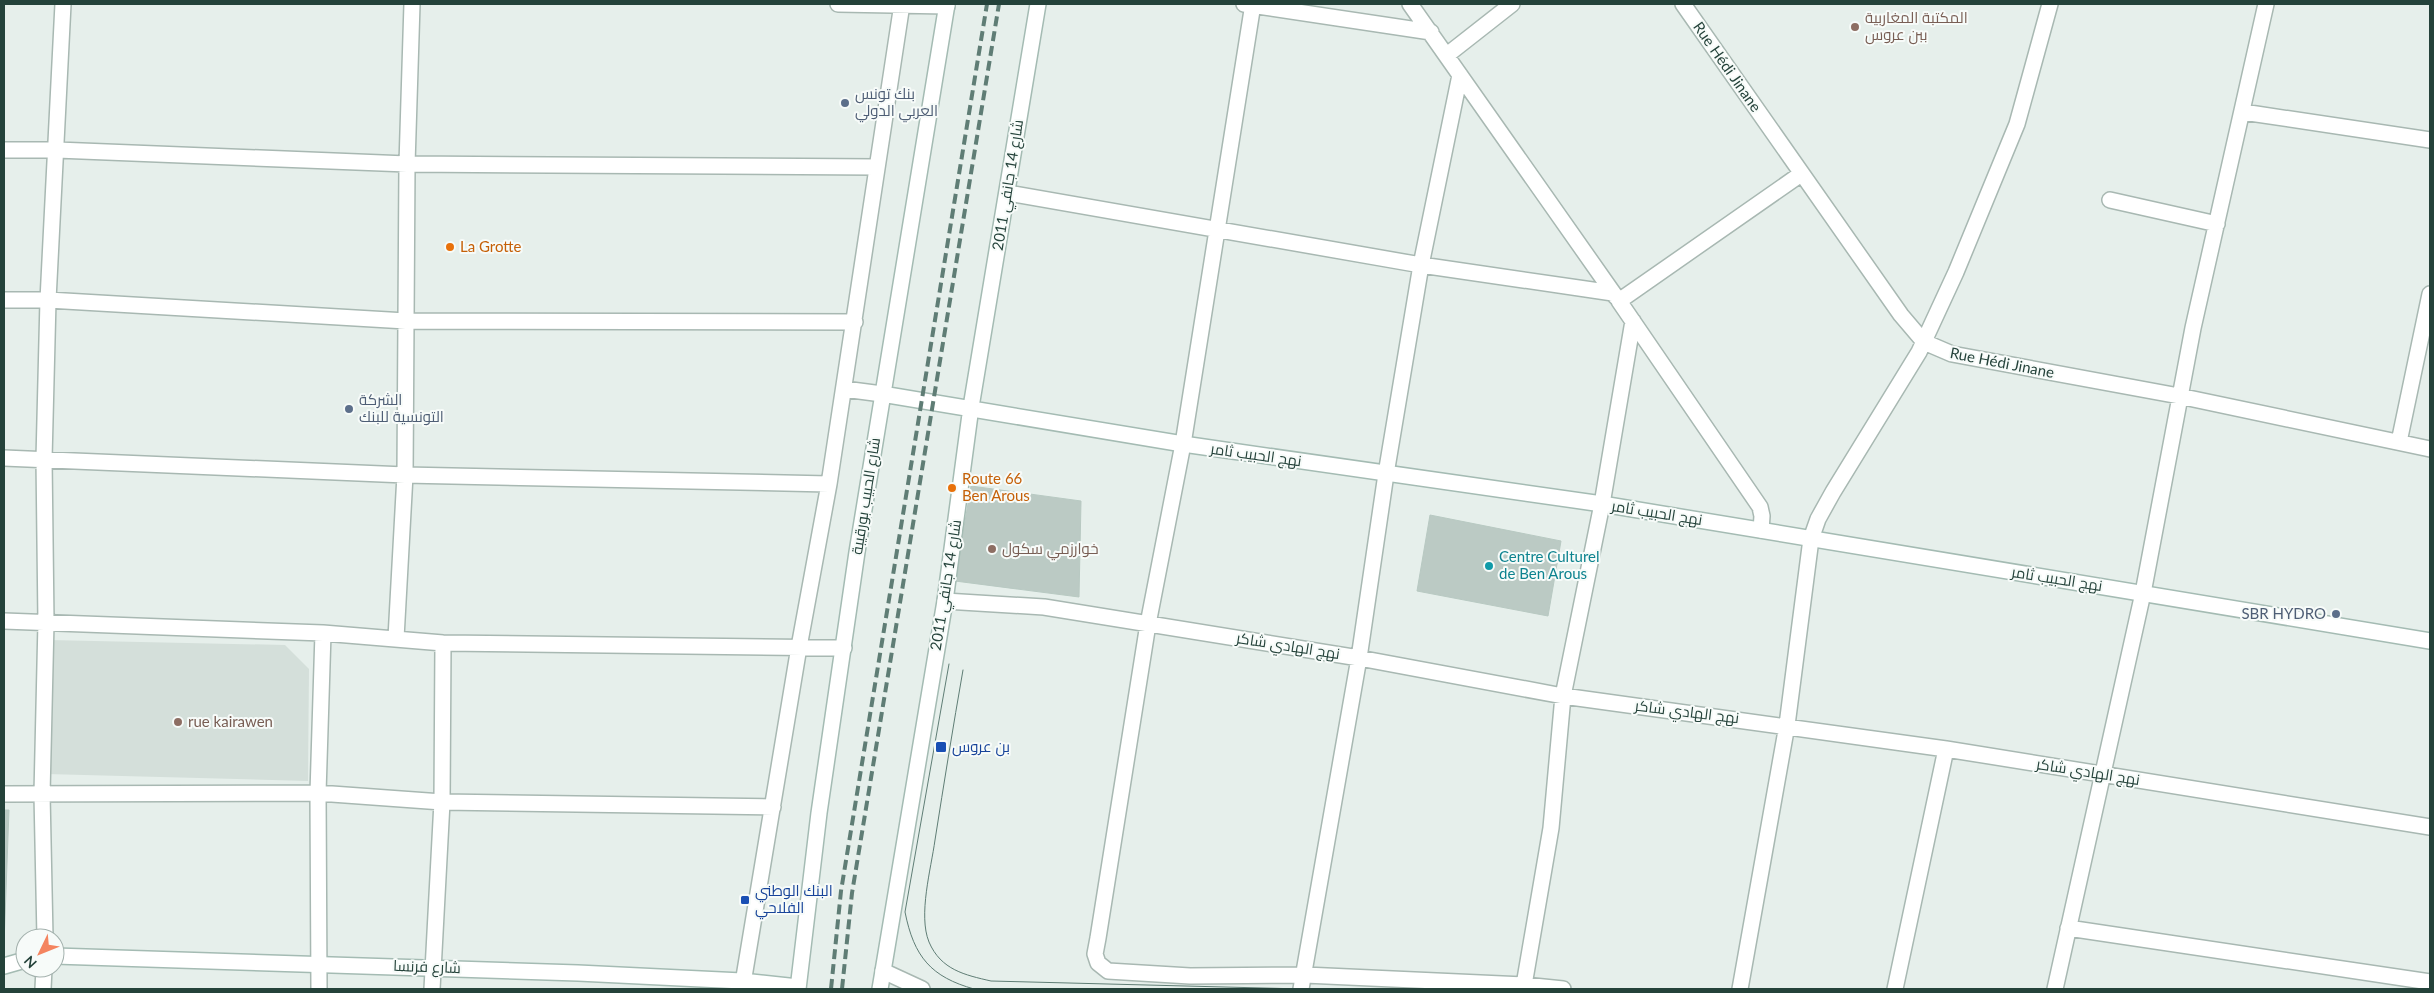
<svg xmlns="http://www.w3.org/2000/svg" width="2434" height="993" font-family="Lato,Cairo,sans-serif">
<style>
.built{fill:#d4dfda}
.building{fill:#bbcac4;stroke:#b8c9c2}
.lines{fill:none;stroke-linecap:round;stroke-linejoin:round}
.street-casing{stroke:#a8b8b2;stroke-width:18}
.secondary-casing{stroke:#a4bbb3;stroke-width:18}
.street{stroke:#fff;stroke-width:15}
.secondary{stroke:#fff;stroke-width:15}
.tram{stroke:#5f7d75;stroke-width:1}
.rail{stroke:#5f7d75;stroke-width:4;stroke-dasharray:10 5;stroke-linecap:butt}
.education-dot{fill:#8d6e63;stroke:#f7fbf9;stroke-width:2}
.service-dot{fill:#5c6f8a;stroke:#f7fbf9;stroke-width:2}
.food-dot{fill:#e8710a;stroke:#f7fbf9;stroke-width:2}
.culture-dot{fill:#0f9aa8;stroke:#f7fbf9;stroke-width:2}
.transit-dot{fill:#1a4fb4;stroke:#f7fbf9;stroke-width:2}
.labels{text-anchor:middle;stroke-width:4;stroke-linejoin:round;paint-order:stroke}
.education-label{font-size:15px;fill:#785e54;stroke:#f7fbf9;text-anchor:start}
.street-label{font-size:15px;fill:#24423a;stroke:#f7fbf9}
.service-label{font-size:15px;fill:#4e5e75;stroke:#f7fbf9;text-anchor:start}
.food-label{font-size:15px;fill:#c56008;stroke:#f7fbf9;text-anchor:start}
.culture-label{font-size:15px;fill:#0d838f;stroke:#f7fbf9;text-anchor:start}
.transit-label{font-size:15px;fill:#164399;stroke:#f7fbf9;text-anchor:start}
</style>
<rect width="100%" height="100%" fill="#e6efeb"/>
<!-- built -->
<path class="built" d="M48 640 285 645 309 669 308 781 46 774Z"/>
<!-- building -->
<path class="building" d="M971 486 1081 501 1079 597 955 581Z
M1430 515 1561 541 1548 616 1417 591Z
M4 810H9L4 944Z"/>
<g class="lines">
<!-- street casing -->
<g class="street-casing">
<path id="street" d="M838 4 947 6
M1244 4 1431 32
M1253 4 1183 444 1148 624 1098 938 1095 954 1098 963 1108 971 1190 976 1305 975 1524 985 1563 989
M1410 4 1616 297
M1683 4 1901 315 1924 342 1952 354 2179 396 2430 449
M1447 55 1512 4
M2243 112 2430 140
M4 150H57L407 164 876 167
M1008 193 1421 265 1460 75
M2110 200 2217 224
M4 300H48L406 321 855 322
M844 389 882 394
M2399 442 2430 294
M4 458 405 475 829 484
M1761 530 1762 516 1760 507 1619 301 1801 174
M945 601 1044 607 1359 658 1563 696 1946 749 2430 827
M4 621 323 633 443 643 844 648
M396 638 405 475 407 164 412 4
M4 794 318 793 442 802 773 807
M2068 928 2430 982
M45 938 42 794 46 622 44 459 48 300 63 4
M883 971 922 989
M1524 985 1551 828 1563 696 1602 504 1633 321
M43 989 44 968
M319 989 318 793 323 633
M432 989 442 802 443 643
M742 989 799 647 829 484 902 4
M1301 989 1359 658 1386 474 1421 265 1613 293
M1740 989 1787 725 1811 539 1818 519 1833 492 1919 352 1956 272 2017 124 2050 4
M1895 989 1946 749
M2055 989 2143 593 2193 328 2266 4"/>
</g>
<!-- secondary casing -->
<g class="secondary-casing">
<path id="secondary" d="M882 394 1183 444 1602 504 2430 641
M55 956 578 973 742 981 798 987
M4 966 25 960
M798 989 819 813 857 552 947 4
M880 989 945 601 971 407 1038 4"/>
</g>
<!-- street -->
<use href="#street" class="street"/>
<!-- secondary -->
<use href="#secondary" class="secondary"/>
<!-- tram -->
<path class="tram" d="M949 664 905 912C914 957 931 977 974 989
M963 670C953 727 944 783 935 840 931 869 918 915 929 942 941 970 965 975 991 981L1302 989"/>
<!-- rail -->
<path class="rail" d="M831 989 841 891 987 4
M842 989 852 893 999 4"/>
</g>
<!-- markers -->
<g class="education-dot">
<circle cx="1855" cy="27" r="5"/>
<circle cx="992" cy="549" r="5"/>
<circle cx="178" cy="722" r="5"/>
</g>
<g class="service-dot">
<circle cx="845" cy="103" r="5"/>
<circle cx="349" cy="409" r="5"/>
<circle cx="2336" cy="614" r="5"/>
</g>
<g class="food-dot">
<circle cx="450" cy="247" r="5"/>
<circle cx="952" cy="488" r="5"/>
</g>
<circle class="culture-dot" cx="1489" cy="566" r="5"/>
<g class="transit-dot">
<rect x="935" y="741" width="12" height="12" rx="2.5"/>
<rect x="740" y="895" width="10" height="10" rx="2.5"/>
</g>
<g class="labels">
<!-- education labels -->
<g class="education-label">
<text x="1865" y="23">المكتبة المغاربية<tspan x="1865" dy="17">ببن عروس</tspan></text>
<text x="1002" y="554">خوارزمي سكول</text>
<text x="188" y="727">rue kairawen</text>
</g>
<!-- street labels -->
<g class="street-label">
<text transform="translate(1727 67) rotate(55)" y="5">Rue Hédi Jinane</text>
<text transform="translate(1008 185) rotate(-81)" y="5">شارع 14 جانفي 2011</text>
<text transform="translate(2002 363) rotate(11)" y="5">Rue Hédi Jinane</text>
<text transform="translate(1256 455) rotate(8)" y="5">نهج الحبيب ثامر</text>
<text transform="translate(866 496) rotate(-81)" y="5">شارع الحبيب بورقيبة</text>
<text transform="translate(1657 513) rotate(9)" y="5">نهج الحبيب ثامر</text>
<text transform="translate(2057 579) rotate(9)" y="5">نهج الحبيب ثامر</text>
<text transform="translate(946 585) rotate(-81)" y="5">شارع 14 جانفي 2011</text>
<text transform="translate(1288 646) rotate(9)" y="5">نهج الهادي شاكر</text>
<text transform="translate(1687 712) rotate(7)" y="5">نهج الهادي شاكر</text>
<text transform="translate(2088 772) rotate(9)" y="5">نهج الهادي شاكر</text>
<text transform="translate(427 967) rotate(2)" y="5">شارع فرنسا</text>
</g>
<!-- service labels -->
<g class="service-label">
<text x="855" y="99">بنك تونس<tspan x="855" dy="17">العربي الدولي</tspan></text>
<text x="359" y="405">الشركة<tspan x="359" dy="17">التونسية للبنك</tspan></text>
<text x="2326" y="619" text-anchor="end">SBR HYDRO</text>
</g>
<!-- food labels -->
<g class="food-label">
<text x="460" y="252">La Grotte</text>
<text x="962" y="484">Route 66<tspan x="962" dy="17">Ben Arous</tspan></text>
</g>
<!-- culture labels -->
<g class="culture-label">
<text x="1499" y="562">Centre Culturel<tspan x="1499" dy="17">de Ben Arous</tspan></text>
</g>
<!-- transit labels -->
<g class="transit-label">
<text x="952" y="752">بن عروس</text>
<text x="755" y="896">البنك الوطني<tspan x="755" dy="17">الفلاحي</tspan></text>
</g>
</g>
<!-- border -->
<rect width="2434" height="993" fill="none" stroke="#24423a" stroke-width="10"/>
<!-- north arrow -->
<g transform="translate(40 953) rotate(227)"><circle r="24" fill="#f7fbf9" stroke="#a3b1ad"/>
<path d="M0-4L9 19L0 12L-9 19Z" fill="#f4845f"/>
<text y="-8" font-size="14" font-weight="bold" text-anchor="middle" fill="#24423a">N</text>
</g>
</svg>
